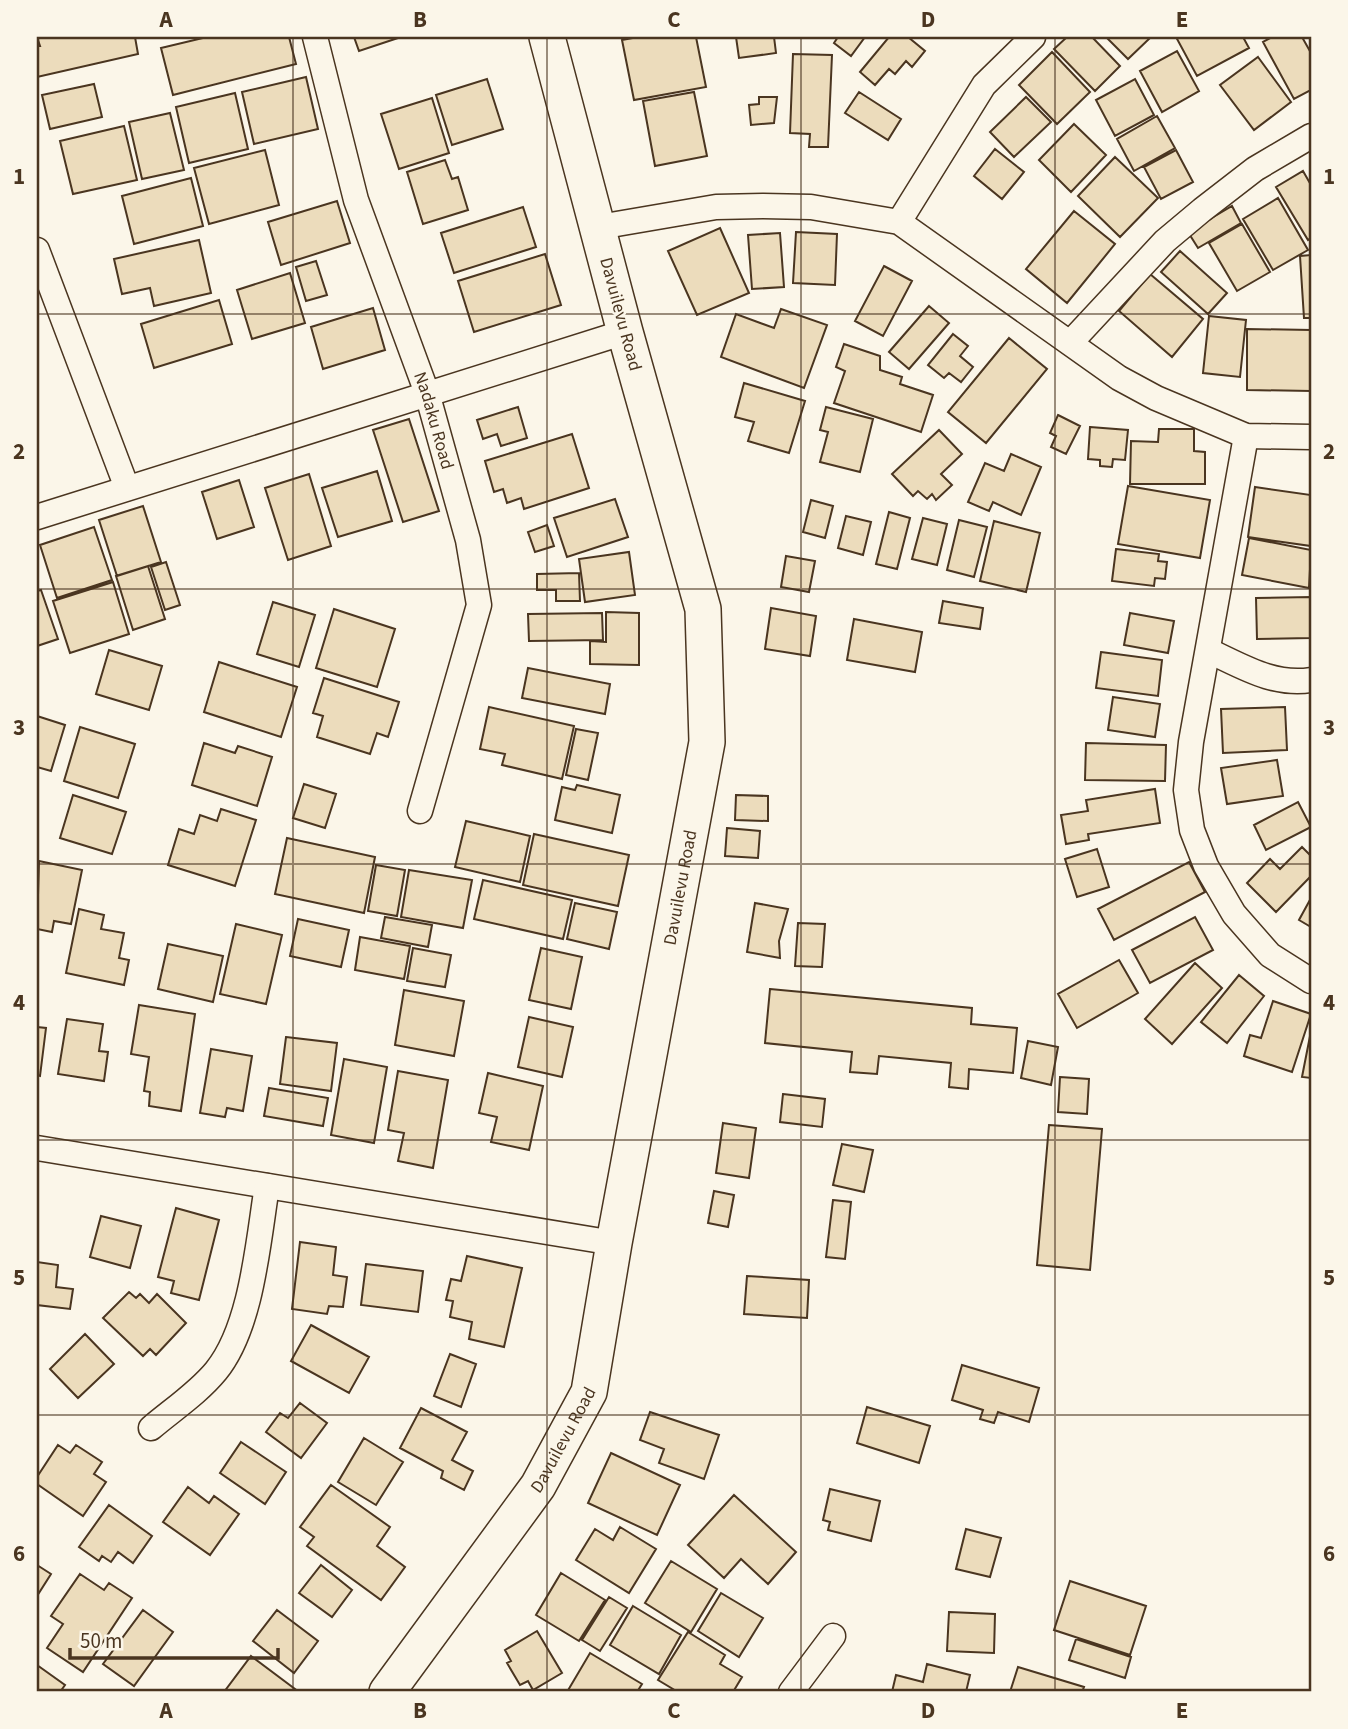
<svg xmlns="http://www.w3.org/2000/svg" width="1348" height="1729" font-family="'Source Sans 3',sans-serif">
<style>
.building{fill:#ecdcbc;stroke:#4a3520;stroke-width:2}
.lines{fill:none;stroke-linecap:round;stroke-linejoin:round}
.street-casing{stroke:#4a3520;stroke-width:27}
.secondary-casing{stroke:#4a3520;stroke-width:38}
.street{stroke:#fbf6e9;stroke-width:24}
.secondary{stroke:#fbf6e9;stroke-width:35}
.grid{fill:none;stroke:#4a3520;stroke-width:2;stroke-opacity:0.55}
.labels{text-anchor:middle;stroke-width:5;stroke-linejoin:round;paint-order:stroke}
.street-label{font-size:18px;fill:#4a3520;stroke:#fbf6e9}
.neatline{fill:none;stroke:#4a3520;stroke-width:2.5}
.grid-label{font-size:23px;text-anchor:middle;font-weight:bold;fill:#4a3520}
</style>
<rect width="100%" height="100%" fill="#fbf6e9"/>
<!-- building -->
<path class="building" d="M37 37H135L138 54 37 77V46H40Z
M207 37H289L296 64 173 95 161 48Z
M354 37H401L359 51Z
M638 37H696L706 87 634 100 622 40Z
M736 37H774L776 53 739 58Z
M838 37H865L851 56 834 43Z
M889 37H908L925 51 912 67 906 61 895 74 889 69 875 85 860 72Z
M1067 37H1092L1120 66 1095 91 1054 49Z
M1106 37H1151L1128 59Z
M1176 37H1243L1249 48 1197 76Z
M1272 37H1302L1311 53V90L1294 99 1263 42Z
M1177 51 1199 91 1162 112 1140 71Z
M1052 52 1090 92 1057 124 1019 85Z
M793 54 832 55 828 147H809L810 134 790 133Z
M1258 57 1291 102 1254 130 1220 85Z
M306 77 318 129 254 144 242 92Z
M487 79 503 129 452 145 436 95Z
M1135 79 1154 115 1115 136 1096 100Z
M94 84 102 117 50 129 42 95Z
M694 92 707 156 655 166 643 101Z
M859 92 901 119 888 140 845 113Z
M235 93 248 149 189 163 176 107Z
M759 97H777L774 123 751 125 749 105 759 104Z
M1026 97 1051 122 1014 157 990 132Z
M432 98 449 153 399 169 381 114Z
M170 113 184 170 142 179 129 122Z
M1157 116 1175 148 1134 171 1117 139Z
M1074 124 1106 155 1071 192 1039 160Z
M124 126 137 180 73 194 60 141Z
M995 149 1024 172 1002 199 974 176Z
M265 150 279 205 209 224 194 168Z
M1176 150 1193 182 1161 199 1144 167Z
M1115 157 1158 198 1120 237 1078 196Z
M445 160 452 179 458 177 468 210 423 224 407 172Z
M1303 171 1311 185V238L1308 240 1276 187Z
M191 178 203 226 134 244 122 196Z
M1278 198 1308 250 1273 270 1243 219Z
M337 201 350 243 281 265 268 222Z
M1232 206 1241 223 1198 248 1188 232Z
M523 207 536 247 454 273 441 233Z
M1074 211 1115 244 1067 303 1026 269Z
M1242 224 1270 272 1237 291 1209 243Z
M720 228 749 293 697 315 668 251Z
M796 232 837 234 835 285 793 283Z
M780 233 784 287 752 289 748 235Z
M199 240 211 293 154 306 150 288 122 294 114 259Z
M1180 251 1227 293 1208 314 1161 272Z
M545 254 561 305 474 332 458 281Z
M1311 255V318H1304L1300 256Z
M316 261 327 295 306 301 296 267Z
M884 266 912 281 883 336 855 321Z
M290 273 305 323 252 339 237 290Z
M1150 274 1203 319 1172 357 1119 311Z
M219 300 232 344 154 368 141 324Z
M929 306 949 323 909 369 889 352Z
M373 308 385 350 323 369 311 327Z
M781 309 827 325 804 388 721 357 736 314 774 328Z
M1209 316 1246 320 1240 377 1203 373Z
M1247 329 1311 330V391L1247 390Z
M953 334 968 346 960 356 973 367 961 382 949 373 944 378 928 365Z
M1009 338 1047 369 986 443 948 412Z
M844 344 880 356V370L902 377 900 384 933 395 921 432 834 403 845 371 836 367Z
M744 383 805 401 789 453 748 441 754 422 735 417Z
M518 407 527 438 501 446 497 434 483 439 477 420Z
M826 407 873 419 860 472 820 462 828 432 820 430Z
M1058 415 1080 426 1066 454 1051 447 1056 436 1050 433Z
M409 419 439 511 403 522 373 430Z
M1090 427 1128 430 1125 460 1113 459 1112 467 1100 466V460L1088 459Z
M1159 429H1194V451L1205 452V484H1130L1131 441 1158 442Z
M939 430 962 454 941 474 952 485 936 500 932 494 927 499 918 491 913 496 892 474Z
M572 434 589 488 524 509 521 498 507 503 503 489 494 492 485 461Z
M1011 454 1041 467 1021 515 993 502 989 511 968 502 985 463 1004 471Z
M377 471 392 521 338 537 322 488Z
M309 474 331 546 288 560 265 488Z
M239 480 254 527 217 539 202 492Z
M1128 486 1210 500 1200 558 1118 544Z
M1255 487 1311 495V546L1248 537Z
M615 499 628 537 567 557 554 518Z
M811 500 833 506 825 538 803 532Z
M143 506 161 562 117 576 99 520Z
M889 512 910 518 897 569 876 564Z
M846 516 871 522 863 555 838 548Z
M923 518 947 524 937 565 912 559Z
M959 520 987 527 974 577 947 570Z
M994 521 1040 533 1026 592 980 581Z
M547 525 554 546 535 552 528 532Z
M94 527 112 580 57 598 40 545Z
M1249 538 1311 550 1309 588 1242 575Z
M1116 549 1159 554 1158 561 1167 562 1165 579 1155 578 1154 586 1112 581Z
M629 552 635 595 585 602 579 559Z
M786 556 815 561 809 592 781 587Z
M166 562 180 605 165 610 151 567Z
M148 566 165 619 133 630 116 576Z
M579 573 580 601H556V590H537V574Z
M113 582 129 634 70 653 53 601Z
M41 590 58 639 37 646V591Z
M1311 597V638L1257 639 1256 598Z
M943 601 983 608 980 629 939 623Z
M273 602 315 615 299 667 257 654Z
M771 608 816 616 810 656 765 649Z
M334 609 395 629 377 687 316 668Z
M606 612 639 613V665L590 664V641L606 642Z
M602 613 603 640 529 641 528 614Z
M1130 613 1174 621 1168 653 1124 645Z
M854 619 922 632 915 672 847 660Z
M109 650 162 666 149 710 96 694Z
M1101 652 1162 660 1158 696 1096 688Z
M219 662 297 687 281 737 204 712Z
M528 668 610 684 605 714 522 698Z
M324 678 399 702 388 737 377 733 370 754 317 737 323 716 313 713Z
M1113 697 1160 704 1155 737 1108 730Z
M489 707 574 726 562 779 502 765 505 754 480 749Z
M1285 707 1287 750 1223 753 1221 709Z
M37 716 65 725 51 771 37 767Z
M80 727 135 744 118 798 64 781Z
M576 729 598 733 588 780 566 775Z
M204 743 235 753 238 746 272 757 257 806 192 785Z
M1086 743 1166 745 1165 781 1085 780Z
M1277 760 1283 796 1227 804 1221 768Z
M304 784 336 794 325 828 293 818Z
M577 785 620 795 612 833 555 820 562 787 575 790Z
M1155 789 1160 823 1088 834 1089 840 1066 844 1061 815 1088 811 1086 800Z
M73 795 126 812 112 854 60 838Z
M736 795 768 796V821L735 820Z
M1298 802 1311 827 1266 850 1254 825Z
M221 809 256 820 235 886 168 865 179 829 194 834 200 815 217 821Z
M466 821 530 836 520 882 455 867Z
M727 828 760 831 758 858 725 856Z
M534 834 629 855 618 906 523 885Z
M287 838 375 857 364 913 275 894Z
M1302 847 1311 856V876L1276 912 1247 883 1270 859 1280 869Z
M1097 849 1109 887 1077 897 1065 859Z
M39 861 82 870 71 924 54 921 52 932 37 929Z
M1189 862 1205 892 1114 940 1098 909Z
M376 865 405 870 397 916 368 911Z
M409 870 472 880 463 928 401 917Z
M483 880 572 900 563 939 474 919Z
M1311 898V927L1299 920Z
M575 903 617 912 609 949 567 939Z
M755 903 788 909 779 941 780 958 747 952Z
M79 909 104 915 101 929 124 933 119 958 129 960 124 985 66 973Z
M385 917 432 925 428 947 381 938Z
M1195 917 1213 950 1150 983 1132 950Z
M298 919 349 930 341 967 290 956Z
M798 923 825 924 822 967 795 966Z
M236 924 282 935 266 1004 220 994Z
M360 937 410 946 404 979 355 970Z
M168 944 223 956 213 1002 158 989Z
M413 948 451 955 445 987 407 981Z
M541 948 582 957 571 1009 529 1000Z
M1119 960 1138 993 1077 1028 1058 994Z
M1195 963 1222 988 1172 1044 1145 1019Z
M1239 975 1264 996 1227 1043 1201 1022Z
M770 989 972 1008 971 1024 1017 1028 1013 1073 969 1069 968 1089 949 1087 951 1063 879 1056 877 1074 850 1072 852 1052 765 1043Z
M404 990 464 1001 454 1056 395 1045Z
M1273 1001 1311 1014 1292 1072 1244 1056 1250 1035 1261 1038Z
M139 1005 195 1014 181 1111 149 1106 150 1092 144 1091 149 1057 131 1054Z
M529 1017 573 1027 562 1077 518 1067Z
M67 1019 103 1024 99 1051 108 1052 104 1081 58 1074Z
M37 1027 46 1028 40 1076 37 1075Z
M1311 1031V1078L1302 1077Z
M286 1037 337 1043 331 1091 280 1084Z
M1028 1041 1058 1047 1051 1085 1021 1078Z
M211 1049 252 1056 243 1111 227 1108 225 1117 200 1113Z
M344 1059 387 1067 374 1143 331 1135Z
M398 1071 448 1080 433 1168 398 1161 404 1133 388 1130Z
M488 1073 543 1086 529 1150 491 1142 497 1117 479 1113Z
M1060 1077 1089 1079 1087 1114 1058 1112Z
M269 1088 328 1098 323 1126 264 1116Z
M783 1094 825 1099 822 1127 780 1122Z
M723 1123 756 1128 749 1178 716 1173Z
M1049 1125 1102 1129 1090 1270 1037 1265Z
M842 1144 873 1150 864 1192 833 1185Z
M714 1191 734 1195 728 1227 708 1223Z
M833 1200 851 1202 845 1259 826 1257Z
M176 1208 219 1220 199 1300 171 1293 174 1281 158 1277Z
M101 1216 141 1226 130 1268 90 1257Z
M300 1242 336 1247 333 1275 347 1277 343 1307 329 1306 327 1314 292 1309Z
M467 1256 522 1268 504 1347 469 1339 472 1322 450 1317 453 1301 446 1300 451 1279 461 1281Z
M37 1262 58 1265 56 1287 73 1289 70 1309 37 1305Z
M366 1264 423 1271 418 1312 361 1305Z
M747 1276 809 1280 807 1318 744 1314Z
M129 1292 136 1298 140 1294 149 1303 157 1294 186 1323 156 1355 150 1349 143 1356 103 1318Z
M311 1325 369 1357 349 1393 291 1361Z
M85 1334 114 1364 78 1398 50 1369Z
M450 1354 476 1364 461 1407 434 1396Z
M962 1365 1039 1388 1029 1422 998 1412 994 1423 980 1419 983 1410 952 1400Z
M300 1403 327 1423 301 1458 266 1432 280 1413 288 1418Z
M867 1407 930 1426 919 1463 857 1443Z
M421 1408 467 1432 452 1460 473 1471 464 1490 441 1478 443 1471 400 1448Z
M650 1412 719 1435 704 1479 659 1463 664 1449 640 1440Z
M364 1438 403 1462 376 1505 338 1482Z
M241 1442 286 1472 265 1504 220 1473Z
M58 1445 70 1453 76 1445 102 1462 94 1474 106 1482 83 1516 37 1484V1477Z
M611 1453 680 1485 657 1535 588 1503Z
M331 1485 390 1527 377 1546 405 1567 381 1600 307 1546 314 1537 300 1527Z
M188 1487 209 1503 214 1496 239 1514 210 1555 163 1522Z
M830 1489 880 1501 871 1541 828 1530 830 1522 823 1520Z
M734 1495 796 1552 768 1584 741 1559 724 1578 688 1545Z
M109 1505 152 1536 133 1563 118 1552 111 1562 102 1556 99 1561 79 1547Z
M620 1527 656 1549 629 1593 576 1560 595 1529 613 1540Z
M966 1529 1001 1538 990 1577 956 1569Z
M671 1561 717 1589 691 1632 645 1603Z
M37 1565 51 1574 37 1596Z
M321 1565 352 1590 332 1617 299 1593Z
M561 1573 605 1600 579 1641 536 1615Z
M80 1574 104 1590 109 1583 132 1598 83 1672 47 1648 63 1624 51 1616Z
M1070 1581 1146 1606 1130 1655 1054 1630Z
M721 1593 763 1618 739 1657 698 1631Z
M609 1597 627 1608 600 1651 582 1640Z
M633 1606 681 1635 659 1674 610 1645Z
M143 1610 173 1632 134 1686 103 1664Z
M277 1610 318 1641 294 1673 253 1641Z
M949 1612 995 1614 994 1653 947 1651Z
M537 1631 562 1673 533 1690 528 1681 520 1685 507 1663 511 1661 505 1650Z
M688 1632 725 1655 720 1664 742 1677 733 1692H678L658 1680Z
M1076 1639 1131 1657 1125 1678 1069 1660Z
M590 1653 642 1684 637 1692H567Z
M251 1656 299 1692H224Z
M927 1664 970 1675 966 1692H892L896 1675 923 1682Z
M37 1665 65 1685 60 1692H37Z
M1018 1667 1084 1687 1082 1692H1010Z"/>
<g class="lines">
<!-- street casing -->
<g class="street-casing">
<g id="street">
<path id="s1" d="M315 37 356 200 427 393 468 540 479 605 420 811"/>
<path d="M899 222 984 85 1033 37"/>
<path d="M599 227 716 207 763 206 811 207 899 222 1119 378 1156 398 1246 436 1311 437"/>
<path d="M37 250 127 488"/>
<path d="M1071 342 1165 241 1202 210 1255 169 1311 136"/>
<path d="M1246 436 1191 742 1186 790 1192 830 1206 866 1234 914 1270 955 1311 981"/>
<path d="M37 517 625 332"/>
<path d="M1209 651C1242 666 1273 686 1311 680"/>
<path d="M37 1148 614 1243"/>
<path d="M151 1428C172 1410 198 1393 216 1371 252 1327 258 1242 267 1186"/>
<path d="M791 1692 833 1636"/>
</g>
</g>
<!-- secondary casing -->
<g class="secondary-casing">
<g id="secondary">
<path id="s2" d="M387 1692 538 1486 589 1392 614 1243 707 742 703 609 625 332 547 37"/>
</g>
</g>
<!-- street -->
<use href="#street" class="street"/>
<!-- secondary -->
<use href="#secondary" class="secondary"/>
</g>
<!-- grid -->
<path class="grid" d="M293 37V1692M547 37V1692M801 37V1692M1055 37V1692M37 314H1311M37 589H1311M37 864H1311M37 1140H1311M37 1415H1311"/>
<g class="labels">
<!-- street labels -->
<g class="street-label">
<text transform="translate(621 314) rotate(75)" y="6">Davuilevu Road</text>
<text dy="6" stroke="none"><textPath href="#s1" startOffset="402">Nadaku Road</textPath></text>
<text dy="6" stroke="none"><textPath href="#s2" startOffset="875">Davuilevu Road</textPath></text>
<text dy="6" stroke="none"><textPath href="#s2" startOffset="308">Davuilevu Road</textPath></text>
</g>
</g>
<!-- border -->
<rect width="1348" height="1729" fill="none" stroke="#fbf6e9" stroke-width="77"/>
<!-- scale -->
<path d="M70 1648v10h208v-10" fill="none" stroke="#4a3520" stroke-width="3.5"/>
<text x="80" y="1648" font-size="21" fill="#4a3520" stroke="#fbf6e9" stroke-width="5" paint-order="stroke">50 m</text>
<rect x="38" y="38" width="1272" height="1652" class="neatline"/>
<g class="grid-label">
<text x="166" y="27">A</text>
<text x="420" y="27">B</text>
<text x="674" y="27">C</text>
<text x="928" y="27">D</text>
<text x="1182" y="27">E</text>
<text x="19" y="184">1</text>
<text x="1329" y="184">1</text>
<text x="19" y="459">2</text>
<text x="1329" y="459">2</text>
<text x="19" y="735">3</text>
<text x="1329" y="735">3</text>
<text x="19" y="1010">4</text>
<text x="1329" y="1010">4</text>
<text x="19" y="1285">5</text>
<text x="1329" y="1285">5</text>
<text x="19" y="1561">6</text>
<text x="1329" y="1561">6</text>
<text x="166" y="1718">A</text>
<text x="420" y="1718">B</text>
<text x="674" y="1718">C</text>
<text x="928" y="1718">D</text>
<text x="1182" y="1718">E</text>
</g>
</svg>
